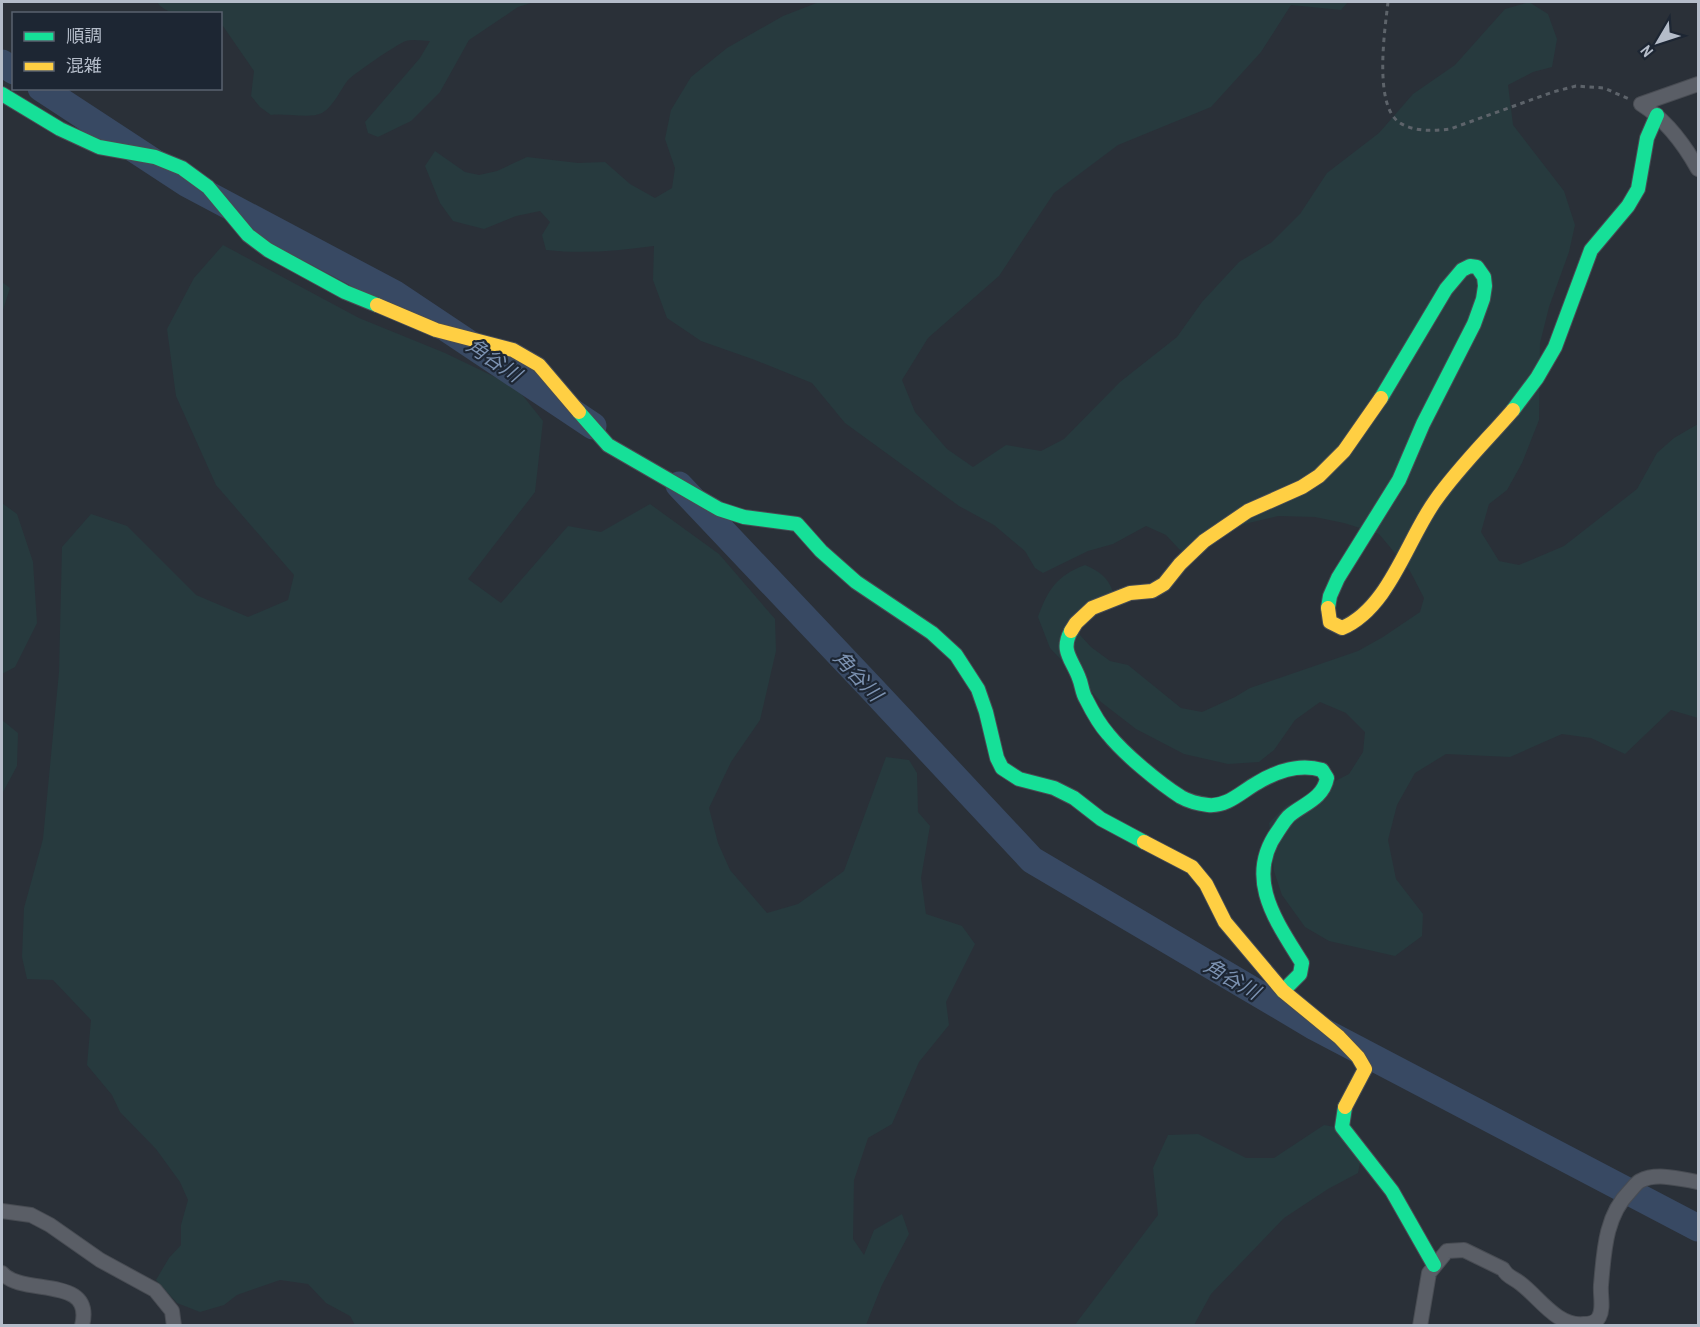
<svg xmlns="http://www.w3.org/2000/svg" width="1700" height="1327" font-family="'Archivo Narrow','Noto Sans JP',sans-serif">
<style>
.green{fill:#273a3e}
.lines{fill:none;stroke-linecap:round;stroke-linejoin:round}
.river{stroke:#384963;stroke-width:27}
.street-casing{stroke:#484c53;stroke-width:16}
.fast-casing{stroke:#484c53;stroke-width:16}
.slow-casing{stroke:#484c53;stroke-width:16}
.path{stroke:#5d636a;stroke-width:3;stroke-dasharray:4.5 4.5;stroke-linecap:butt}
.street{stroke:#5a5e66;stroke-width:14}
.fast{stroke:#16e098;stroke-width:14}
.slow{stroke:#ffcf43;stroke-width:14}
.labels{text-anchor:middle;stroke-width:4.5;stroke-linejoin:round;paint-order:stroke}
.water-label{font-size:20px;font-style:italic;fill:#7c92b1;stroke:#1d2633}
</style>
<rect width="100%" height="100%" fill="#2a3038"/>
<!-- green -->
<path class="green" d="M157 2H534L518 7 469 40 440 92 411 121 378 137 368 133 365 122 420 58 430 41C423 41 413 39 406 41 397 44 355 73 348 80 340 90 334 106 322 113 310 119 285 113 271 115L260 107 251 96 254 71 223 26H221L220 14C201 14 169 20 157 2Z
M819 2H1348L1341 10 1291 5 1261 52 1211 107 1118 145 1054 193 999 276 928 338 902 380 915 412 947 449 973 467 1006 445 1041 451 1064 439 1120 382 1177 337 1202 302 1239 262 1272 242 1300 214 1327 173 1379 133 1413 94 1455 65 1505 9 1529 2 1548 14 1557 39 1552 67 1533 72 1508 85 1513 125 1564 191 1575 225 1569 252 1549 307 1540 343 1539 420 1522 463 1507 490 1489 504 1481 532 1499 561 1519 565 1564 546 1637 489 1657 453 1674 438 1698 424V718L1671 710 1625 754 1591 738 1562 734 1510 757 1446 754 1415 773 1397 805 1388 840 1396 879 1423 914 1422 936 1395 956 1329 941 1305 927 1282 895 1274 871 1269 823 1286 806 1349 774 1363 752 1365 732 1346 713 1320 702 1295 720 1274 750 1259 762 1228 764 1184 754 1136 729 1101 702 1050 648 1038 617C1048 590 1056 576 1085 565 1099 571 1108 577 1113 592L1080 626V635L1091 647 1110 661 1128 665 1181 708 1202 712 1235 697 1250 688 1358 651 1383 637 1420 612 1424 598 1410 571 1379 534 1344 523 1315 517 1278 516 1236 526 1194 558 1179 549 1166 535 1146 526 1113 544 1088 551 1043 573 1035 568 1025 551 994 525 959 506 845 423 812 383 755 360 701 341 667 318 653 280 654 246C617 251 582 254 546 250L542 235 550 222 540 211 516 216 484 229 453 221 440 203 425 166 435 151 465 172 479 175 497 171 527 157 578 163 605 162 630 184 655 198 672 188 675 168 665 139 671 110 691 77 727 48 783 16Z
M223 245 359 318 445 353 516 387 543 421 535 492 468 579 501 603 568 526 601 532 650 504 719 554 775 619 776 651 760 720 731 762 709 808 718 843 730 870 767 913 798 904 844 871 886 757 909 760 917 773 918 812 930 826 921 878 926 914 962 926 975 944 946 1002 949 1025 919 1062 892 1124 868 1138 854 1180 853 1239 864 1255 874 1230 902 1214 909 1234 882 1285 866 1325H355L350 1316 326 1303 308 1284 280 1280 237 1295 224 1305 200 1312 177 1303 156 1280 169 1258 181 1245V1225L188 1200 180 1182 156 1149 120 1112 112 1095 87 1065 91 1020 53 980 27 979 22 957 24 908 43 839 59 672 62 547 91 514 127 526 196 595 248 617 288 600 294 575 216 485 176 396 167 329 194 278Z
M2 282 10 288 2 313Z
M2 503 17 514 33 562 37 623 15 667 2 674Z
M2 720 18 733 17 766 2 794Z
M1324 1125 1352 1130 1364 1143 1358 1173 1328 1189 1284 1218 1211 1294 1194 1325 1074 1326 1158 1215 1153 1168 1168 1135 1198 1134 1246 1158H1274Z"/>
<g class="lines">
<!-- river -->
<path class="river" d="M2 63 14 71
M41 88 186 183 395 294 593 426
M679 485 874 691 1032 860 1315 1027 1698 1228"/>
<!-- street casing -->
<g class="street-casing">
<path id="street" d="M1641 104C1665 119 1684 144 1698 169
M1641 104 1698 84
M2 1211 31 1215 50 1225 100 1260 155 1290 172 1311 174 1326
M2 1273C23 1297 95 1274 82 1326
M1420 1326 1429 1273 1447 1251 1464 1250 1503 1269C1507 1277 1514 1278 1520 1283 1539 1297 1557 1327 1584 1324 1590 1324 1596 1323 1599 1317 1604 1308 1600 1295 1601 1285 1604 1252 1605 1216 1630 1191 1633 1188 1636 1183 1640 1181 1656 1172 1681 1179 1698 1182"/>
</g>
<!-- fast casing -->
<g class="fast-casing">
<path id="fast" d="M2 94 60 129 99 147 155 157 182 168 208 187 248 235 268 250 345 292 377 305
M1513 410 1537 378 1555 347 1591 250 1628 206 1638 189 1647 138 1657 115
M579 412 608 445 719 509 744 517 797 524 821 551 856 582 932 633 956 655 978 689 986 712 997 758 1002 768 1019 779 1054 788 1074 798 1101 819 1144 842
M1328 608 1330 596 1338 578 1399 480 1423 424 1474 324 1483 299 1485 286 1484 277 1477 267 1470 266 1462 270 1446 289 1381 398
M1071 631C1060 651 1072 659 1079 678 1082 685 1082 693 1086 699 1092 711 1099 724 1108 734 1124 754 1159 783 1181 797 1188 801 1200 804 1208 805 1227 807 1241 792 1257 783 1277 771 1299 763 1322 770L1327 778C1323 799 1303 804 1289 816 1284 821 1281 827 1278 831 1244 878 1276 921 1302 963L1300 974 1283 991
M1345 1107 1342 1127 1392 1191 1434 1265"/>
</g>
<!-- slow casing -->
<g class="slow-casing">
<path id="slow" d="M377 305 436 330 513 350 539 365 579 412
M1328 608 1330 622 1342 628C1389 608 1407 540 1435 501 1458 468 1487 440 1513 410
M1071 631 1076 623 1092 608 1130 593 1152 591 1164 584 1180 564 1204 541 1248 511 1302 487 1319 476 1344 451 1381 398
M1144 842 1192 867 1206 884 1225 922 1283 991 1339 1037 1358 1057 1365 1069 1345 1107"/>
</g>
<!-- path -->
<path class="path" d="M1388 2C1385 29 1373 106 1400 123 1414 132 1434 131 1450 129L1553 92 1576 86 1604 88 1629 99"/>
<!-- street -->
<use href="#street" class="street"/>
<!-- fast -->
<use href="#fast" class="fast"/>
<!-- slow -->
<use href="#slow" class="slow"/>
</g>
<g class="labels">
<!-- water labels -->
<g class="water-label">
<text transform="translate(494 360) rotate(34)" y="7">角谷川</text>
<text transform="translate(858 676) rotate(47)" y="7">角谷川</text>
<text transform="translate(1232 979) rotate(30)" y="7">角谷川</text>
</g>
</g>
<!-- border -->
<rect width="1700" height="1327" fill="none" stroke="#b4bcc9" stroke-width="6"/>
<!-- legend -->
<rect x="12" y="12" width="210" height="78" fill="#1d2633" stroke="#59626f" stroke-width="1.5"/>
<rect x="24" y="32" width="30" height="9" fill="#16e098" stroke="#59626f" stroke-width="1.5"/>
<text x="66" y="42" font-size="18" fill="#b4bcc9">順調</text>
<rect x="24" y="62" width="30" height="9" fill="#ffcf43" stroke="#59626f" stroke-width="1.5"/>
<text x="66" y="72" font-size="18" fill="#b4bcc9">混雑</text>
<!-- north arrow -->
<g transform="translate(1658 42) rotate(231)" stroke="#1d2633" stroke-width="4.5" paint-order="stroke">
<path d="M0-4.5L10 22L0 15L-10 22Z" fill="#b4bcc9"/>
<text y="-9" font-size="16" font-weight="bold" text-anchor="middle" fill="#b4bcc9">N</text>
</g>
</svg>
